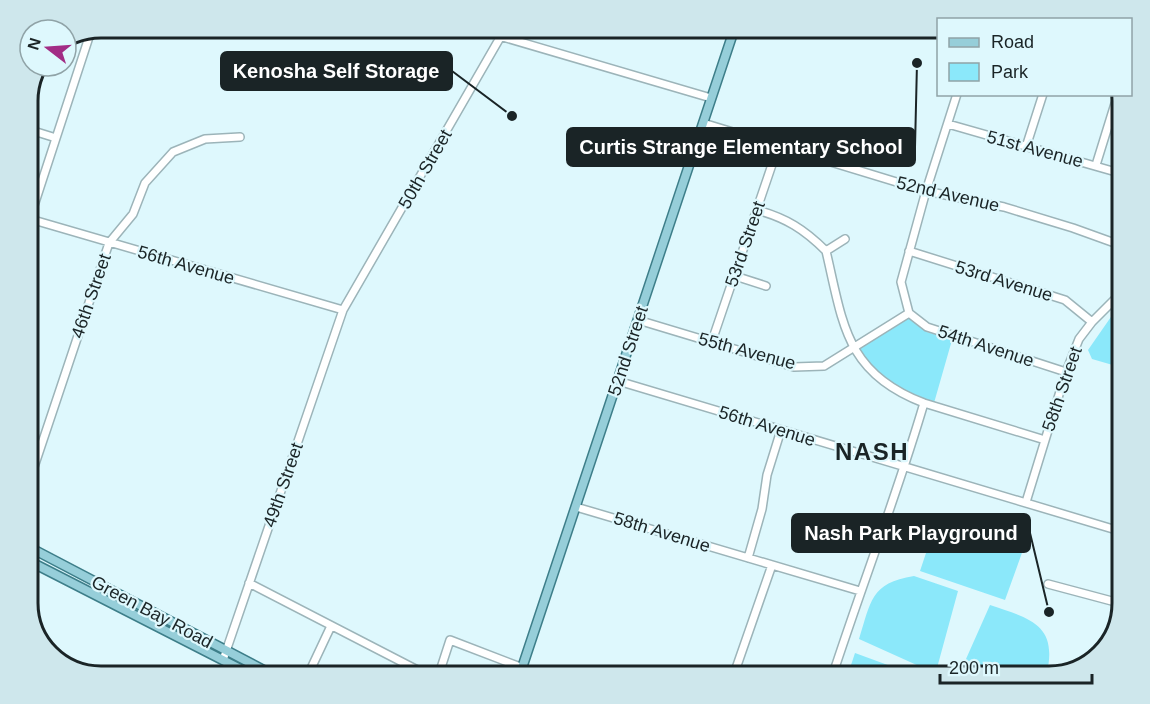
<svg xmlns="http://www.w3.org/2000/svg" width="1150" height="704" font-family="Helvetica,sans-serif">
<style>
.green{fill:#8be8fa}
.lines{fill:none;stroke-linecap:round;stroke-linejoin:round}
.minor-casing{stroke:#9cb4b9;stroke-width:10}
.major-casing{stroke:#3d7e89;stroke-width:11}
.minor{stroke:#fff;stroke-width:7}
.major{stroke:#96ced9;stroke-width:8}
.labels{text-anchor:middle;stroke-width:4.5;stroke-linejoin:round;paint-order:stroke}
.street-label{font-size:18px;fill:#1a2426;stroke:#def8fd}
.district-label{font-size:24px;font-weight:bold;letter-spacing:1.5px;fill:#1a2426;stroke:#def8fd}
.rim{fill:none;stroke:#1a2426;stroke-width:3}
.leader{fill:none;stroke:#1a2426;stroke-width:2}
.callout-dot{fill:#1a2426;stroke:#def8fd;stroke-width:2}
.callout{fill:#1a2426;stroke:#1a2426;stroke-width:2}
.callout-label{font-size:20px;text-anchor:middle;font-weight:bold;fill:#fff}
</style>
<rect width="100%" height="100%" fill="#def8fd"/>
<!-- green -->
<path class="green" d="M1113 314 1123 318V368L1092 359 1088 350Z
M910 317 927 332 952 340 934 403C904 393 878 378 860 352L861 348Z
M937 520 1023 550 1005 600 920 571Z
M914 576 958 591 937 668 930 671 859 639C871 602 870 583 914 576Z
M990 605C1032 619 1059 625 1046 677H958Z
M855 653 915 675 920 677H847Z"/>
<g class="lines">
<!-- minor casing -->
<g class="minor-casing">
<path id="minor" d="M469 27 711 98
M703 123 926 191 1004 207 1073 228 1123 246
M948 124 1123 174
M27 129 56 138
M1026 147 1043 94
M1096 165 1118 94
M757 210C786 218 804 229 826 251
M30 219 343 310
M27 227 91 31
M826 251C843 323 845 373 924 403L1045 440
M826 251 845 239
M909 251 1065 300 1092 322
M735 276 766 286
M909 313 901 282 926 191 957 94
M909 313 927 327 1066 372
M638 320 794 367 824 366 909 313
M712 341 778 147
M618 381 1123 532
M27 488 109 243 133 214 145 183 173 152 205 139 240 137
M1026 502 1066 372 1079 339 1092 322 1123 291
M576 507 860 591
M748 558 762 509 767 475 781 430
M249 583 431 677
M1048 584 1123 604
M223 660 343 310 501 36 504 27
M307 677 331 626
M438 677 450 640 523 668
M733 677 772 565
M832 677C862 585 897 495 924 403"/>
</g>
<!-- major casing -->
<g class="major-casing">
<path id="major" d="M27 546 277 677
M27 560 256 677
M519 677 735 27"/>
</g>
<!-- minor -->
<use href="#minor" class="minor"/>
<!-- major -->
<use href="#major" class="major"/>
</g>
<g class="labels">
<!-- street labels -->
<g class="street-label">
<text transform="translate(1035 149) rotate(15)" y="6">51st Avenue</text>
<text transform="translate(425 169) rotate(-60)" y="6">50th Street</text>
<text transform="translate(948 194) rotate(13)" y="6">52nd Avenue</text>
<text transform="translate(745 244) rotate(-71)" y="6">53rd Street</text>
<text transform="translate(186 265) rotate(16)" y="6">56th Avenue</text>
<text transform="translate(1004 281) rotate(17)" y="6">53rd Avenue</text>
<text transform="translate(91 296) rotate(-71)" y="6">46th Street</text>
<text transform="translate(986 346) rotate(18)" y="6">54th Avenue</text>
<text transform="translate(628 351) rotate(-72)" y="6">52nd Street</text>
<text transform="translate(747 351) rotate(15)" y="6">55th Avenue</text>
<text transform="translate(1062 389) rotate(-71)" y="6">58th Street</text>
<text transform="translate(767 426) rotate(17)" y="6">56th Avenue</text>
<text transform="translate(283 485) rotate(-71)" y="6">49th Street</text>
<text transform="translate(662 532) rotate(17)" y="6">58th Avenue</text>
<text transform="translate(152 612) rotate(28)" y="6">Green Bay Road</text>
</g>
<!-- district labels -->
<g class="district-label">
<text x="872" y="460">NASH</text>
</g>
</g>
<!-- crop -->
<path d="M0 0H1150V704H0ZM101 38H1049A63 63 0 0 1 1112 101V603A63 63 0 0 1 1049 666H101A63 63 0 0 1 38 603V101A63 63 0 0 1 101 38Z" fill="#cee7ec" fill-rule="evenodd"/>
<path class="rim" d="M101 38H1049A63 63 0 0 1 1112 101V603A63 63 0 0 1 1049 666H101A63 63 0 0 1 38 603V101A63 63 0 0 1 101 38Z"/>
<!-- callouts -->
<path class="leader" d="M512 116L452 71M917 63L915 147M1049 612L1030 533"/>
<g class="callout-dot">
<circle cx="512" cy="116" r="6"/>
<circle cx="917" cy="63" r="6"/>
<circle cx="1049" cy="612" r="6"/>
</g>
<g class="callout">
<rect x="221" y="52" width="231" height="38" rx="6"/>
<rect x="567" y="128" width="348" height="38" rx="6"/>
<rect x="792" y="514" width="238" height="38" rx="6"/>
</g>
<g class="callout-label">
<text x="336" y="78">Kenosha Self Storage</text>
<text x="741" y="154">Curtis Strange Elementary School</text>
<text x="911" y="540">Nash Park Playground</text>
</g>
<!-- legend -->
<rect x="937" y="18" width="195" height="78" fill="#def8fd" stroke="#90a3a7" stroke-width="1.5"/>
<rect x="949" y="38" width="30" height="9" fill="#96ced9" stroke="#90a3a7" stroke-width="1.5"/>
<text x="991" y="48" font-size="18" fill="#1a2426">Road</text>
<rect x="949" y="63" width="30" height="18" fill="#8be8fa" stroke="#90a3a7" stroke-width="1.5"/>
<text x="991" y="78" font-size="18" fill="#1a2426">Park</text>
<!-- north arrow -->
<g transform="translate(48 48) rotate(287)"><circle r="28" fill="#def8fd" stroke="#90a3a7" stroke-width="1.5"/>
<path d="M0-4.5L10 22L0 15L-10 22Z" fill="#a22c85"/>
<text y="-9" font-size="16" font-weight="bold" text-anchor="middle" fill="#1a2426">N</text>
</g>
<!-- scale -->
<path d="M940 674v9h152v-9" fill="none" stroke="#1a2426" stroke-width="3"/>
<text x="949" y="674" font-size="18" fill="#1a2426" stroke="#def8fd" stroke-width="4.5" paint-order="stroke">200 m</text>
</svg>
